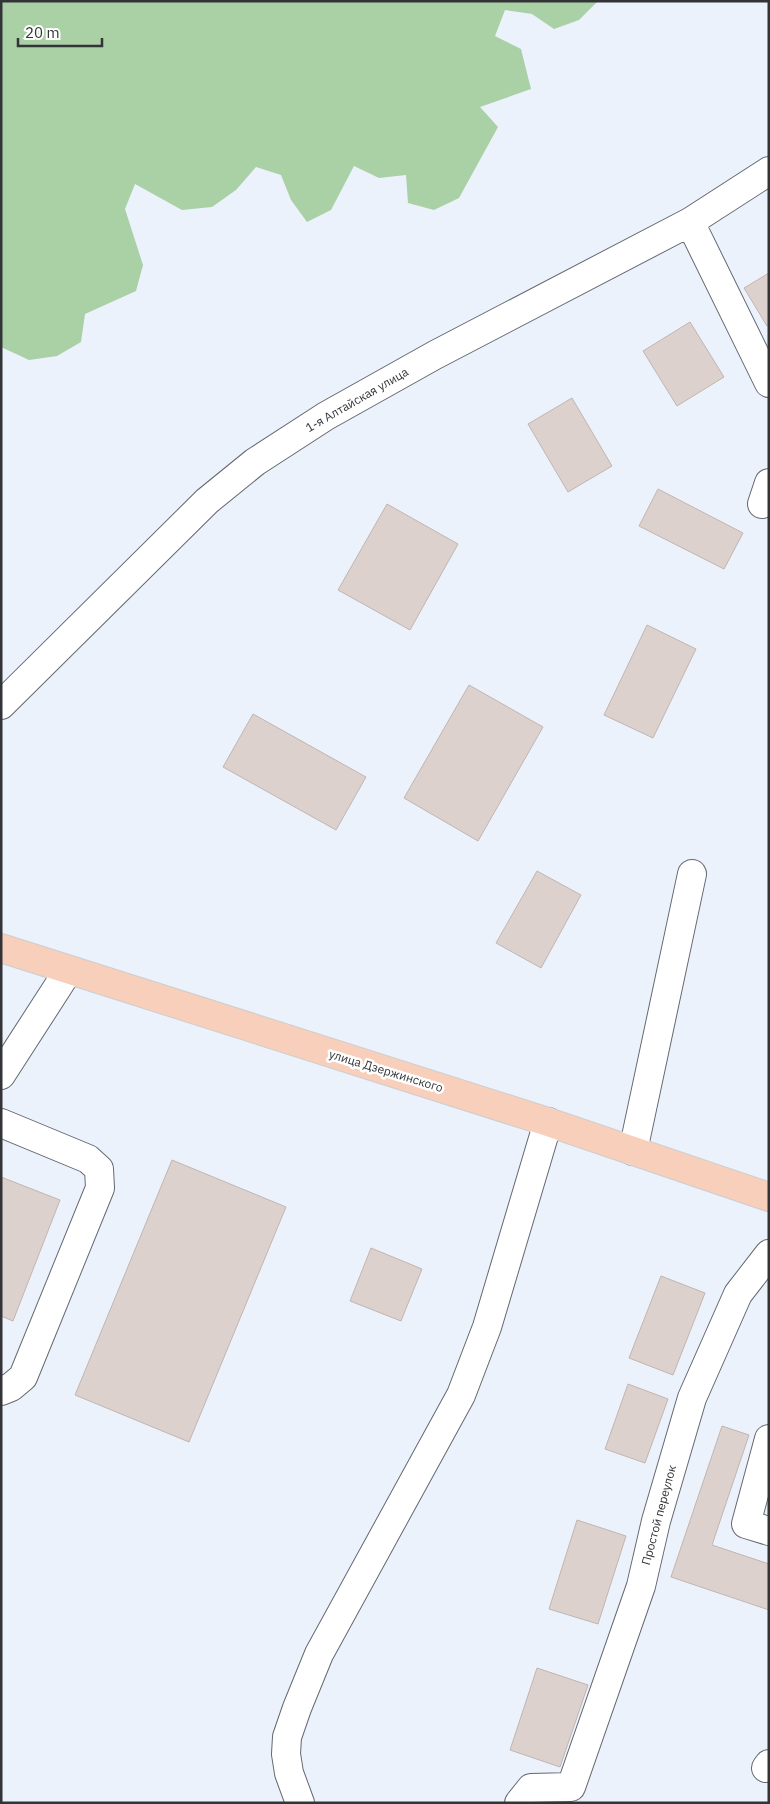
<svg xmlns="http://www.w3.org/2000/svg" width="770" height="1804" font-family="'IBM Plex Sans',sans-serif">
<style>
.green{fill:#aad0a6}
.building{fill:#dcd1cd;stroke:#c0b5b1}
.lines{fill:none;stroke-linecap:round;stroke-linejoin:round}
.minor-casing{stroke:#646870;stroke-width:30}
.major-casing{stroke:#cececf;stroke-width:30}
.minor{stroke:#fff;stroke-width:28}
.major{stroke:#f8cfba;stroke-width:28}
.labels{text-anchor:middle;stroke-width:5;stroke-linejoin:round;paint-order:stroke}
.street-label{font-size:12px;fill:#323437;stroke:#fff}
</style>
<rect width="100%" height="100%" fill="#ecf2fb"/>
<!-- green -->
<path class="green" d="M1 1H598L579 20 554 29 532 14 505 10 495 36 521 49 531 89 480 107 498 127 459 198 434 210 408 203 406 175 379 178 354 166 331 210 307 222 291 200 281 175 256 167 236 190 212 207 182 210 135 184 125 209 143 265 136 291 85 314 81 342 57 356 29 360 1 347Z"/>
<!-- building -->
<path class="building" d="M769 273V325L767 326 744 288Z
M690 322 724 377 677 406 643 351Z
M572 398 612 466 568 492 528 424Z
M658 489 743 533 724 569 639 526Z
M387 504 458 544 410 630 338 590Z
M647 625 696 649 653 738 604 715Z
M469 685 543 727 478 841 404 798Z
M253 714 366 777 336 830 223 767Z
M537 871 581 895 541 968 496 943Z
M172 1160 286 1207 189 1442 75 1395Z
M1 1177 60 1200 13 1321 1 1316Z
M371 1248 422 1269 401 1321 350 1301Z
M661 1276 705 1293 673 1375 629 1358Z
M628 1384 668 1399 645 1463 605 1449Z
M722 1426 749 1435 712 1545 769 1564V1610L671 1577Z
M577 1520 626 1536 598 1624 549 1609Z
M537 1668 588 1685 560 1767 510 1750Z"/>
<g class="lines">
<!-- minor casing -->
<g class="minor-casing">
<path id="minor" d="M690 222 769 383
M762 504 769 483
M1 705 207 501 255 462 326 416 435 355 690 222 769 171
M1 1075 68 971
M1 1123 88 1159 99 1169 100 1188 23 1377 11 1387 1 1391
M633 1151 692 874
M769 1439 746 1524 769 1531
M766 1768 769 1764
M300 1803 289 1773 286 1754 287 1737 297 1708 319 1654 461 1395 487 1327 548 1122
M519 1803 531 1788 571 1787 641 1586 656 1521 692 1398 738 1294 769 1254"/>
</g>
<!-- major casing -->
<g class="major-casing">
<path id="major" d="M1 948 548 1122 769 1197"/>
</g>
<!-- minor -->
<use href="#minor" class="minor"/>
<!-- major -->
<use href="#major" class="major"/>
</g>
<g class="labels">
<!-- street labels -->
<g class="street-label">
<text transform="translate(357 400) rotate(-30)" y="4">1-я Алтайская улица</text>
<text transform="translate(386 1071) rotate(17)" y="4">улица Дзержинского</text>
<text transform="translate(659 1515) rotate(-75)" y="4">Простой переулок</text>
</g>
</g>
<!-- border -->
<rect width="770" height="1804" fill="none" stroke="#323437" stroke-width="5"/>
<!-- scale -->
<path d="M18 38v8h84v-8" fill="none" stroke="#323437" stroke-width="2.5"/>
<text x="25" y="38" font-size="15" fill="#323437" stroke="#ffffff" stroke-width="4" paint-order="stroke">20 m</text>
</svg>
